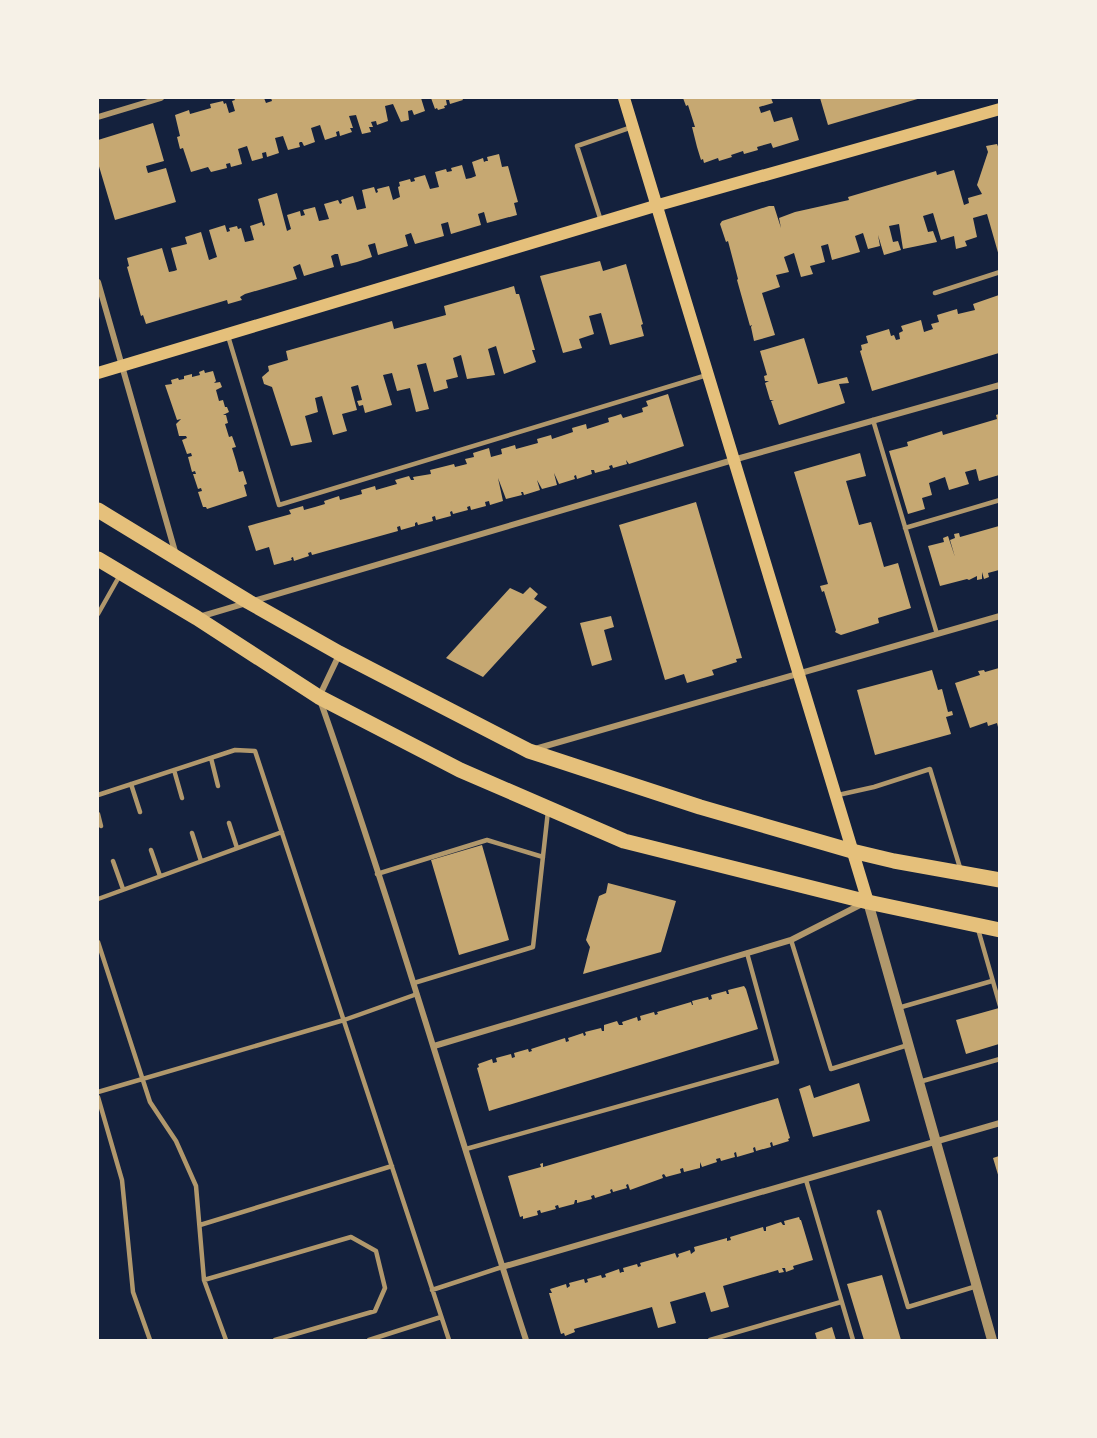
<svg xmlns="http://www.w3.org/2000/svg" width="1097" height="1438" font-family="'Fira Sans',sans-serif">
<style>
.building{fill:#c6a872}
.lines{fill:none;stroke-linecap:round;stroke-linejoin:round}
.service{stroke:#b1986c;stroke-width:4.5}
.minor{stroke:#b1986c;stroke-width:6}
.tertiary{stroke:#b1986c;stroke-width:10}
.secondary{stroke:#e5c07b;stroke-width:12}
.primary{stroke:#e5c07b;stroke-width:15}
</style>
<rect width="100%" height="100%" fill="#14213d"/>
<!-- building -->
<path class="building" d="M234 98H264L266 103 272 101 271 98H421L425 111 414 115 412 110 408 111 409 120 401 122 393 104 385 106 388 121 377 125 376 121 371 122 373 127H369L371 132 362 134 356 115 349 116 353 128H350L352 132 340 136 339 131 336 132 337 136 325 140 320 125 311 128 315 142 304 146 302 142H300L299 143 300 147 288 150 283 136 275 138 279 153 267 157 266 152 262 153 263 158 252 161 247 146 238 149 242 164 231 167 230 163 226 164 227 168 211 172 208 167 191 172 183 148 180 149 177 137 180 136 175 115 189 110 190 114 211 108 210 104 223 101 224 104 226 103 229 113 235 111 232 101 235 100Z
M431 98H462L463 100 450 104 449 100H446L447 105 444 106 445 108 438 110 437 108 435 109Z
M683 98H703L704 99 709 98H771L773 103 759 107 761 113 770 110 774 122 792 117 799 140 773 148 771 143 757 147 758 150 744 154 743 151 731 155 732 157 719 161 718 158 704 163 703 159 701 160 697 147 692 127H695L688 105 686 106Z
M820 98H921L828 125Z
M153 123 164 161 146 166 147 170 148 173 166 168 176 202 115 220 98 163V140Z
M997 144 999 149V256L987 214 973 218 977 237 965 241 967 246 956 249 954 236 941 240 933 213 923 216 928 232 933 231 937 242 903 249 899 224 889 226 893 242 898 241 901 250 884 255 878 235 880 246 868 249 863 233 855 236 860 252 832 260 828 244 821 246 825 262 810 266 813 274 801 277 794 253 784 257 789 272 776 275 780 287 762 293 775 335 754 341 751 327 752 325 750 326 737 280 738 279 728 241 726 242 720 224 722 221 769 206H774L781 228 779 218 795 212 849 200 848 197 936 171 937 175 954 170 964 205 969 203 968 198 982 194 977 185 988 152 986 146Z
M499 154 502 167 508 166 518 202 514 203 517 215 487 223 484 212 478 214 481 225 451 234 448 222 441 224 444 236 415 244 411 233 405 235 408 246 378 255 375 243 368 245 372 257 357 262 341 266 338 254H335L331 256 334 267 304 276 300 264 293 267 297 279 245 294 240 297 242 300 228 304 227 300 146 324 143 315 141 316 127 267 129 266 127 258 162 248 169 272 174 271 177 270 171 248 187 244 185 237 201 232 209 260 217 257 209 230 225 225 227 232 230 231 229 228 237 226 238 229 241 228 245 242 254 240 250 226 262 222 263 226 265 225 258 199 277 193 287 231 291 229 287 215 300 211 301 216 305 215 303 210 315 207 319 221 329 219 324 204 338 200 340 204 342 203 341 200 353 196 357 210 366 208 362 190 374 187 376 193 378 192 377 189 389 186 393 200 400 197 398 187 400 186 399 182 410 179 411 182 415 181 414 178 425 175 430 189 439 187 435 172 446 169 447 172 452 171 451 168 462 165 466 179 471 178 476 176 472 162 483 158 484 162 486 161H488L487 157Z
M600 261 603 271 626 264 643 324 641 325 644 336 610 345 601 313 589 316 594 334 579 339 582 348 563 353 540 276Z
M514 286 516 294H519L535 350H532L536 362 504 374 496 346 488 349 495 375 467 379 461 355 453 358 458 377 446 380 448 388 434 392 426 363 417 365 429 409 416 412 410 388 397 391 392 373 383 375 392 405 365 413 363 405 359 406 357 401 362 400 358 385 351 387 357 410 342 414 347 431 333 435 322 396 315 398 318 412 305 416 312 442 291 446 272 387 264 384 262 377 269 371 268 366 288 360 286 351 392 321 394 329 446 315 444 306Z
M999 295V353L872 391 860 351 862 350 861 345 868 343 866 336 889 329 891 336 894 335 896 340 900 339 899 333 903 331 901 326 921 320 924 332 933 329 931 324 939 322 937 315 957 309 958 314 975 310 973 304Z
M804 338 818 384 847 377 849 383 839 384 845 403 779 425 771 401 774 400H770L765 383 769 381H765L764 376 767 375 760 351Z
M204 370 205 373 213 371 216 381 214 383 220 382 222 387 216 390 219 401 223 400 225 407H227L229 412 223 415H226L228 423 225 424 229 437 232 436 236 447 232 448 236 461 239 472 243 471 247 484 244 485 247 496 207 509 206 507H203L198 492 202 491 201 488 198 489 193 474H196L195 471 192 472 188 457 192 456 191 453 187 454 182 440 187 438 186 436H179L176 424 181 419 177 420 165 385 172 384 171 380 178 378 179 380 184 379V376L192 374V377L200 375 199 372Z
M668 394 684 446 629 464 626 460 627 464 613 468 612 465 609 466 610 469 595 473 594 470H591L592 474 577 479 576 475 574 476 575 479 559 484 554 473 557 485 542 489 537 480 540 490 524 495 523 492H521L522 495 506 499 498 478 503 501 490 505 489 501 485 502 486 506 471 510 470 506 467 507 468 510 453 514 452 511 450 512 451 516 436 520 435 516 432 517 433 521 418 525 417 522 415 523V526L401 530 400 526 397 527 398 531 312 555 311 552 308 553 309 556 294 561 293 557 291 558 292 560 274 565 269 547 256 551 248 526 291 514 289 510 303 506 304 510 315 507 325 504 324 501 339 496 340 500 362 494 361 490 375 486 376 490 397 484 395 480 409 476 411 480H414L413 477 431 474 430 470 454 464 455 467 467 464 465 459 474 457 473 453 489 448 491 457 502 454 501 449 515 445 516 449 538 443 537 439 551 435 552 439 573 432 572 428 586 424 587 429 609 422 608 418 615 416 621 414 623 418 643 412 642 408 648 406 646 401Z
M999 414V475L979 481 976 469 965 472 969 484 949 490 945 477 929 483 932 495 922 498 925 509 908 514 889 451 908 446 907 442 942 431 943 435 997 419 996 415Z
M860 453 866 476 846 481 859 525 871 522 884 567 898 563 911 608 878 618 879 623 841 635 835 632 836 630 824 591 822 592 820 586 828 584 794 472Z
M696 502 742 658 736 659 737 662 712 670 714 675 687 683 684 674 665 680 619 525Z
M999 526V570L988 573 989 577 984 579 982 572V579L977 580V576L969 580 967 579 940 586 928 546 944 542 943 538 948 536 955 557 950 540 955 538 954 534 959 533 960 537Z
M530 587 538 594 534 599 547 607 483 677 446 658 510 588 523 594Z
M611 616 614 627 604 630 612 660 592 666 580 623Z
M999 668V726L998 727 997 723 988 726 987 722 970 728 955 683 980 675 978 671 984 670 985 672Z
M932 670 938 690 942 689 948 712 952 711 953 715 946 717 951 734 875 755 857 690Z
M482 845 509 940 459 955 431 860Z
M608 883 676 901 661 952 583 974 590 947 586 940 599 896 606 893Z
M744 986 746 989 758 1029 489 1111 477 1068 479 1067 478 1064 492 1059 493 1063 497 1062 496 1058 511 1054 512 1058 515 1057 514 1053 528 1049 529 1052 532 1051 531 1049 565 1038 566 1042 569 1041 568 1038 583 1033 584 1036 586 1035 585 1032 601 1028 602 1031H604V1025L617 1021 619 1025H623L622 1022 637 1017 638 1021 641 1020 640 1016 654 1012 655 1015 658 1014 657 1012 691 1002 692 1005H693L692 1001 708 997 709 1000 712 999 711 995 726 991 727 994H729L728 990Z
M999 1008V1044L966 1054 956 1020Z
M859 1083 870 1121 813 1137 799 1089 810 1085 814 1098Z
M778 1098 790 1138 788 1139 789 1141 773 1146 772 1142 770 1143 771 1147 756 1151 755 1147 753 1148 754 1152 737 1157 736 1152 734 1153 735 1157 721 1161 720 1158 716 1159 717 1162 702 1167 700 1162V1168L684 1172 683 1168 680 1169 681 1173 666 1177 664 1174 662 1175 663 1178 630 1190 628 1184 626 1185 627 1188 613 1192 612 1189 610 1190 611 1193 595 1198 594 1195 591 1196 592 1199 577 1203V1200H575L574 1204 559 1208 558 1205 555 1206 556 1209 541 1213 540 1210 537 1211 538 1215 523 1219V1216L520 1217 508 1176 541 1167 540 1164 543 1163V1167Z
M999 1156V1178L993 1158Z
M799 1217 800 1220H801L813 1260 793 1266 794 1269 786 1272 785 1268H782L784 1272 779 1273 778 1270 723 1286 729 1307 711 1312 705 1292 670 1302 676 1323 658 1328 652 1307 574 1329 575 1332 565 1336 564 1333 561 1334 549 1293H552L550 1289 566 1284 567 1288 570 1286 569 1283 584 1279 585 1283 588 1282 587 1279 601 1275 602 1278 606 1277 605 1274 619 1269 620 1273 622 1272H624L623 1268 637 1264 638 1267 641 1266 640 1263 675 1253 677 1258 679 1256 678 1254 690 1250 691 1254 695 1251 694 1247 727 1238V1241L731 1240 730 1237 763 1227 764 1231H766V1227L781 1222 783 1225H785L784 1221Z
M882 1275 901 1340H864L847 1284Z
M832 1327 836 1340H817L815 1333Z"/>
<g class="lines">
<!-- service -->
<path class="service" d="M601 221 577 146 632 127
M935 293 1000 272
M228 336 279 505 707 375
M873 420 937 634
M905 528 1000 500
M98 614 120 575
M211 758 218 786
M174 770 182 798
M131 784 140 812
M98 795 235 750 255 751 449 1340
M838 795 874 787 930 769 961 871
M98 814 101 826
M229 823 237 848
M192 833 201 861
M151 850 160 876
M113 861 123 889
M377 874 487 840 543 857
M98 899 282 832
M978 929 1000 1006
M791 940 831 1069 908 1045
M98 942 150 1102 176 1141 196 1186 204 1280 226 1340
M414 983 533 947 548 811
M898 1008 992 981
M919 1082 1000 1059
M98 1092 344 1020 417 994
M98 1097 122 1180 133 1292 150 1340
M466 1149 777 1062 747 953
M806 1180 853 1340
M879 1212 908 1307 977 1286
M200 1225 392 1166
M204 1280 351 1237 376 1251 385 1288 375 1311 275 1340
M432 1290 502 1267
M369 1340 441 1317
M710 1340 841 1302"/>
<!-- minor -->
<path class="minor" d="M98 117 161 98
M98 282 176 555
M199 617 733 460 1000 385
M339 655 319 697C394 910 456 1126 526 1340
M535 749 1000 616
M434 1046 791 940 862 904
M502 1267 1000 1123"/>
<!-- tertiary -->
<path class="tertiary" d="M868 902 992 1340"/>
<!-- secondary -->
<path class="secondary" d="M624 98 868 902
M98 373 655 206 1000 109"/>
<!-- primary -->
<path class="primary" d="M98 510 249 602 339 653 529 751 700 807 852 851 894 861 1000 880
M98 559 197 618 319 697 460 770 624 841 868 902 1000 930"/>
</g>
<!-- border -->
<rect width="1097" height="1438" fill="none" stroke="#f6f1e7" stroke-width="198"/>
</svg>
